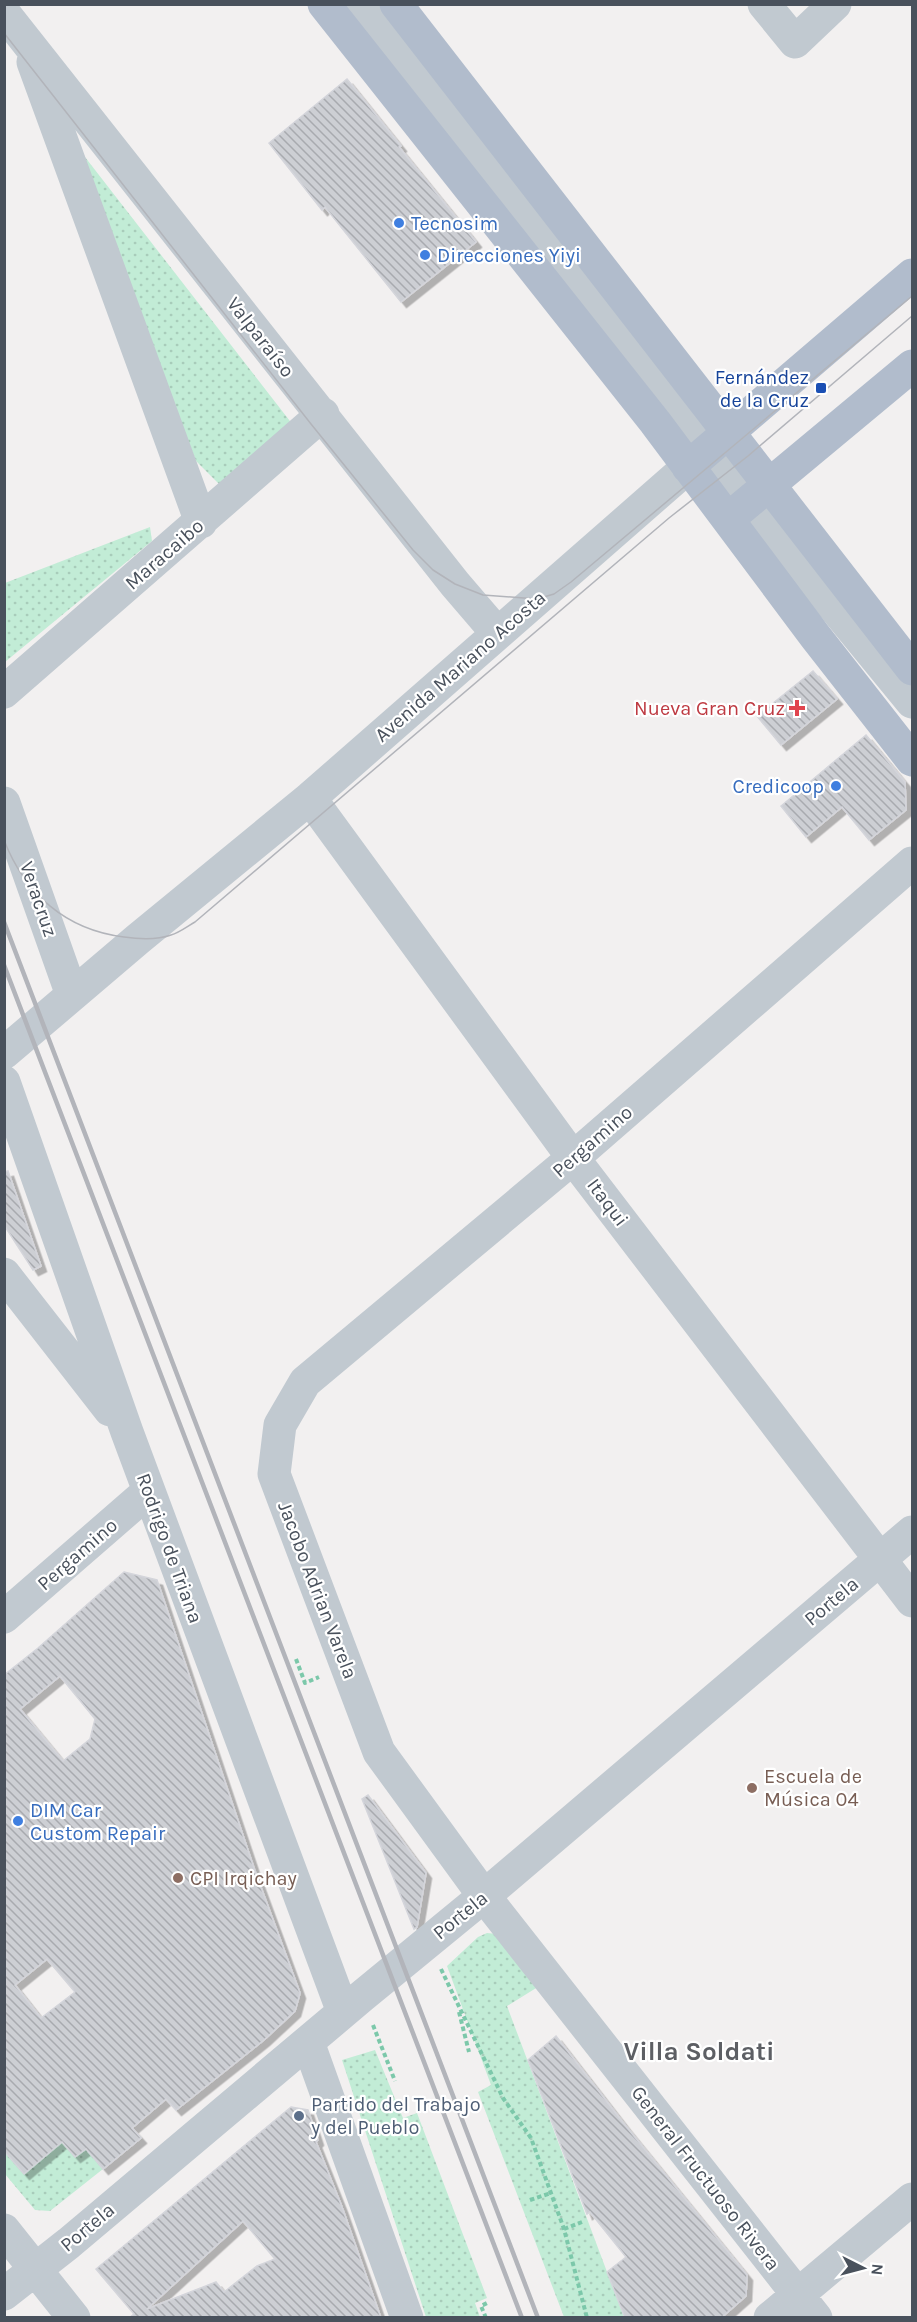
<svg xmlns="http://www.w3.org/2000/svg" width="917" height="2322" font-family="Karla,sans-serif">
<style>
.grass{fill:url(#grass-dots)}
.building{fill:url(#building-back-hatch);stroke:#d4d5db;stroke-width:1.5;fill-rule:evenodd;filter:url(#shadow)}
.lines{fill:none;stroke-linecap:round;stroke-linejoin:round}
.path{stroke:#7cc8aa;stroke-width:4;stroke-dasharray:4.5 3;stroke-linecap:butt}
.minor{stroke:#c1c9d0;stroke-width:33}
.major{stroke:#b1bccc;stroke-width:33}
.tram{stroke:#b2b4ba;stroke-width:1.5}
.rail{stroke:#b2b4ba;stroke-width:4.5}
.shop-dot{fill:#3f7fe0;stroke:#fff;stroke-width:2}
.transit-dot{fill:#1a4fb4;stroke:#fff;stroke-width:2}
.health-dot{fill:#e0444e;stroke:#fff;stroke-width:2}
.education-dot{fill:#8d6e63;stroke:#fff;stroke-width:2}
.service-dot{fill:#5c6f8a;stroke:#fff;stroke-width:2}
.labels{text-anchor:middle;stroke-width:4.5;stroke-linejoin:round;paint-order:stroke}
.shop-label{font-size:20px;fill:#366cbe;stroke:#fff;text-anchor:start}
.street-label{font-size:20px;fill:#49515c;stroke:#fff}
.transit-label{font-size:20px;fill:#164399;stroke:#fff;text-anchor:end}
.health-label{font-size:20px;fill:#be3a42;stroke:#fff;text-anchor:end}
.education-label{font-size:20px;fill:#785e54;stroke:#fff;text-anchor:start}
.service-label{font-size:20px;fill:#4e5e75;stroke:#fff;text-anchor:start}
.district-label{font-size:26px;font-weight:bold;fill:#5d5f64;stroke:#fff}
</style>
<defs>
<pattern id="grass-dots" width="8" height="8" patternUnits="userSpaceOnUse" patternTransform="scale(1.5)"><rect width="8" height="8" fill="#c2ecd6"/><path d="M2 2h.1M6 6h.1" fill="none" stroke="#a8ccba" stroke-width="1.8" stroke-linecap="round"/></pattern>
<pattern id="building-back-hatch" width="6" height="6" patternUnits="userSpaceOnUse" patternTransform="scale(1.5)"><rect width="6" height="6" fill="#cdcfd4"/><path d="M-1 5l2 2M0 0l6 6M5-1l2 2" fill="none" stroke="#a8aaaf"/></pattern>
<filter id="shadow"><feDropShadow dx="5.5" dy="5.5" stdDeviation="0" flood-color="#0004"/></filter>
</defs>
<rect width="100%" height="100%" fill="#f2f0f0"/>
<!-- grass -->
<path class="grass" d="M71 139 293 425 220 485 196 461Z
M150 527 152 541 5 662V583Z
M487 1933 497 1934 541 1985 507 2006 624 2317H564L478 2092 491 2085 447 1966 478 1937Z
M375 2050 403 2118 417 2113 487 2298 475 2303 480 2317H426L342 2060Z
M53 2109 103 2169 50 2211 35 2210 5 2174 4 2150Z"/>
<!-- building -->
<path class="building" d="M347 79 401 146 399 147 476 242 401 302 325 207 322 210 269 143Z
M813 671 837 699 781 745 757 716Z
M866 735 905 782 906 810 869 840 842 807 806 837 781 806Z
M8 1171 41 1266 33 1270 4 1225V1172Z
M124 1572 157 1580 255 1871 300 1993 295 2011 264 2040 176 2110 166 2099 132 2128 141 2138 103 2169 86 2149 75 2157 62 2142 24 2174 4 2151V1675L38 1648ZM60 1676 95 1719 90 1739 63 1761 20 1709ZM47 1959 75 1992 41 2018 15 1985Z
M368 1795 426 1873 417 1927 414 1929 362 1799Z
M556 2036 625 2125 747 2275 746 2296 721 2318H625L607 2272 626 2257 590 2212 587 2214 528 2060Z
M291 2107 308 2110 318 2140 316 2142 342 2207 381 2318H129L134 2314 96 2269ZM243 2221 275 2259 257 2266 224 2292 216 2282 147 2309Z"/>
<g class="lines">
<!-- path -->
<path class="path" d="M296 1659 305 1683 319 1677
M441 1969 503 2098 531 2138 564 2229 587 2318
M459 2012 469 2052
M373 2025 395 2081
M530 2200 551 2193
M564 2229 582 2222
M486 2318 481 2306 489 2302"/>
<!-- minor -->
<path class="minor" d="M361 4 709 449 748 502 912 702
M764 4 795 42 835 4
M4 13 455 584 497 633
M33 62 201 522
M4 692 323 414
M310 798 573 1158 912 1601
M4 803 72 995
M4 1053 138 939 310 798 688 467
M4 1082 127 1432 343 2012
M4 1274 110 1410
M4 1617 149 1491
M308 2042 407 2318
M4 2230 74 2318
M4 2294 69 2243 361 1997 484 1896 912 1532
M770 2318 912 2199
M816 2318 484 1896 379 1752 274 1474 280 1425 305 1382 573 1158 912 863"/>
<!-- major -->
<path class="major" d="M324 4 655 422 815 636 912 760
M396 4 912 669
M688 467 912 275
M728 519 912 366"/>
<!-- tram -->
<path class="tram" d="M4 33 311 424 413 550 433 570 455 584 483 595 537 599 554 594 571 582 912 296
M4 840C25 894 66 930 124 937 138 939 157 940 171 935 179 933 188 926 195 922L669 518 748 456 912 316"/>
<!-- rail -->
<path class="rail" d="M4 922 538 2318
M4 965 522 2318"/>
</g>
<!-- markers -->
<g class="shop-dot">
<circle cx="399" cy="223" r="6"/>
<circle cx="425" cy="255" r="6"/>
<circle cx="836" cy="786" r="6"/>
<circle cx="18" cy="1821" r="6"/>
</g>
<rect class="transit-dot" x="815" y="382" width="12" height="12" rx="3"/>
<path class="health-dot" d="M794 699h6v6h6v6h-6v6h-6v-6h-6v-6h6z"/>
<g class="education-dot">
<circle cx="752" cy="1788" r="6"/>
<circle cx="178" cy="1878" r="6"/>
</g>
<circle class="service-dot" cx="299" cy="2116" r="6"/>
<g class="labels">
<!-- shop labels -->
<g class="shop-label">
<text x="411" y="230">Tecnosim</text>
<text x="437" y="262">Direcciones Yiyi</text>
<text x="824" y="793" text-anchor="end">Credicoop</text>
<text x="30" y="1817">DIM Car<tspan x="30" dy="23">Custom Repair</tspan></text>
</g>
<!-- street labels -->
<g class="street-label">
<text transform="translate(261 337) rotate(52)" y="7">Valparaíso</text>
<text transform="translate(164 554) rotate(-41)" y="7">Maracaibo</text>
<text transform="translate(460 666) rotate(-41)" y="7">Avenida Mariano Acosta</text>
<text transform="translate(39 899) rotate(71)" y="7">Veracruz</text>
<text transform="translate(592 1141) rotate(-41)" y="7">Pergamino</text>
<text transform="translate(608 1202) rotate(53)" y="7">Itaqui</text>
<text transform="translate(170 1548) rotate(70)" y="7">Rodrigo de Triana</text>
<text transform="translate(77 1554) rotate(-41)" y="7">Pergamino</text>
<text transform="translate(318 1590) rotate(69)" y="7">Jacobo Adrian Varela</text>
<text transform="translate(831 1601) rotate(-40)" y="7">Portela</text>
<text transform="translate(460 1915) rotate(-39)" y="7">Portela</text>
<text transform="translate(706 2178) rotate(52)" y="7">General Fructuoso Rivera</text>
<text transform="translate(87 2227) rotate(-40)" y="7">Portela</text>
</g>
<!-- transit labels -->
<g class="transit-label">
<text x="809" y="384">Fernández<tspan x="809" dy="23">de la Cruz</tspan></text>
</g>
<!-- health labels -->
<g class="health-label">
<text x="785" y="715">Nueva Gran Cruz</text>
</g>
<!-- education labels -->
<g class="education-label">
<text x="764" y="1783">Escuela de<tspan x="764" dy="23">Música 04</tspan></text>
<text x="190" y="1885">CPI Irqichay</text>
</g>
<!-- service labels -->
<g class="service-label">
<text x="311" y="2111">Partido del Trabajo<tspan x="311" dy="23">y del Pueblo</tspan></text>
</g>
<!-- district labels -->
<g class="district-label">
<text x="699" y="2060">Villa Soldati</text>
</g>
</g>
<!-- border -->
<rect width="917" height="2322" fill="none" stroke="#49515c" stroke-width="12"/>
<!-- north arrow -->
<g transform="translate(863 2268) rotate(96)" stroke="#ffffff" stroke-width="4.5" paint-order="stroke">
<path d="M0-4.5L10 22L0 15L-10 22Z" fill="#49515c"/>
<text y="-9" font-size="16" font-weight="bold" text-anchor="middle" fill="#49515c">N</text>
</g>
</svg>
